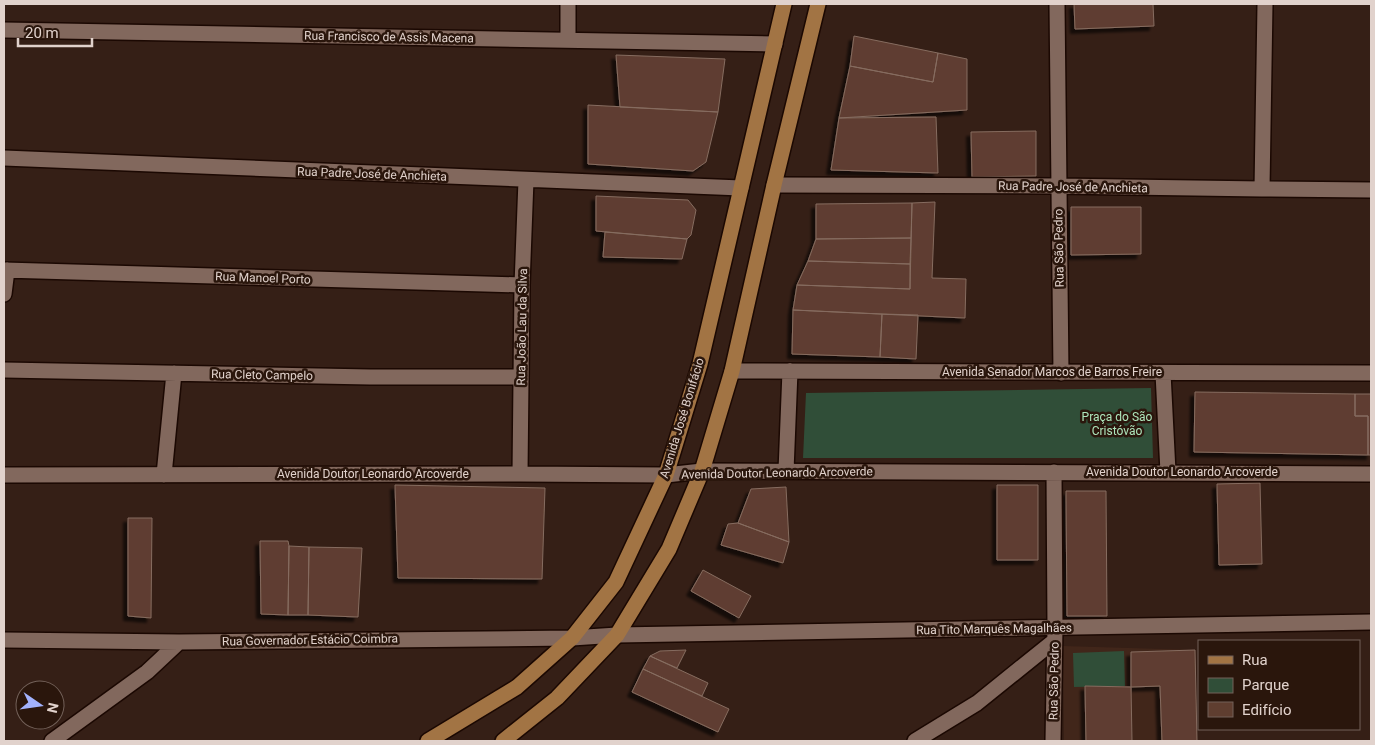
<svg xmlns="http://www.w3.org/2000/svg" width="1375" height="745" font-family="Roboto,sans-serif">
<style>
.built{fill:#41261a}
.green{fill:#304e38}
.building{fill:#5f3e30;stroke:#866c60;filter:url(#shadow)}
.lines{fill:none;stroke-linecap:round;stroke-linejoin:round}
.minor-casing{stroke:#1b0802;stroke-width:18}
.major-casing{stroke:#1b0802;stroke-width:18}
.minor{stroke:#82685d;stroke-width:15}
.major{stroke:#a27444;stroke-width:15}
.labels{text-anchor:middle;stroke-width:5;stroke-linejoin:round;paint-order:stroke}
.street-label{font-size:12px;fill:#e1d2cc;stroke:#2a160c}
.park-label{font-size:12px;fill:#ade5bb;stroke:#2a160c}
</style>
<defs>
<filter id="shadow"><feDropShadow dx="-4.5" dy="4.5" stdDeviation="1" flood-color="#0009"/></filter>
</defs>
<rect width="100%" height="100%" fill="#351f16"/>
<!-- built -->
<path class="built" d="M1063 646 1195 650 1197 741H1064Z"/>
<!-- green -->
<path class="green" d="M1151 388 1153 458H803L806 393Z
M1124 651 1125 686 1074 687 1073 653Z"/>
<!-- building -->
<path class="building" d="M1074 4H1153L1154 26 1075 29Z
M854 36 938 53 933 82 850 66Z
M938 53 967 59V110L839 118 850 66 933 82Z
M616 55 725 59 718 112 620 107Z
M588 105 718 112 706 162 693 171 588 164Z
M936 117 938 173 831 170 839 118Z
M1036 131V176L972 177 971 132Z
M596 196 688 200 696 210 691 235 687 239 596 231Z
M935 202 932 278 966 279 965 318 793 310 797 285 910 289 912 203Z
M912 203 911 238 816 239V204Z
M1071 207H1141V254L1071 255Z
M605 232 687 239 682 259 603 257Z
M911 238 910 264 808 261 816 239Z
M808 261 910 264V289L797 285Z
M793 310 882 314 880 357 792 354Z
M882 314 918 315 916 359 880 357Z
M1195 392 1355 394V416H1368V455L1194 452Z
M1355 394H1371V455H1368V416H1355Z
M1260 483 1262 564 1219 565 1217 484Z
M395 485 545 488 542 579 398 578Z
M997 485H1038V560H997Z
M786 487 789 542 738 523 751 489Z
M1066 491H1106L1107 616H1067Z
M128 518H152L151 618 128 616Z
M738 523 789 542 783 563 721 545 728 524Z
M260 541H288L289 546 288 615 261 614Z
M289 546 309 547 308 615H288Z
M309 547 362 548 358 617 308 615Z
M703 570 751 596 739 618 691 591Z
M686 650 677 668 650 656 660 651Z
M1195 650 1197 741H1162L1160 686 1131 687V652Z
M650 656 708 683 702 696 643 669Z
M643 669 729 709 718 732 632 692Z
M1085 686 1131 687 1132 741H1086Z"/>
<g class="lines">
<!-- minor casing -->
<g class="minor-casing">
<path id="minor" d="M568 4V40
M1057 4 1061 373
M4 30 775 44
M4 158 741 188
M774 185 1058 186 1262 189 1371 190
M1262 189 1265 4
M4 270 522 285
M4 294 7 270
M4 370 370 377H521
M732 371 1371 373
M1163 373 1168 472
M786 471 790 371
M520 474 522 285 526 180
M4 475 520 474 666 475 702 471 1371 474
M164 475 174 373
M4 640 179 642 572 638 617 635 1371 622
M52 741 147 672 179 642
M915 741 977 703 1054 641
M1053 741 1055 628 1054 472"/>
</g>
<!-- major casing -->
<g class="major-casing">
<path id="major" d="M428 741 517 687 572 638 616 582 666 475 700 364 784 4
M503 741 557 698 617 635 669 549 702 471 732 371 774 185 818 4"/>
</g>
<!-- minor -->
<use href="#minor" class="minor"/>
<!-- major -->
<use href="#major" class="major"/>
</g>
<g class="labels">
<!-- street labels -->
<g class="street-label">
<text transform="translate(389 37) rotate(1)" y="4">Rua Francisco de Assis Macena</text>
<text transform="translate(372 174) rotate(2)" y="4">Rua Padre José de Anchieta</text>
<text transform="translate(1073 187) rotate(1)" y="4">Rua Padre José de Anchieta</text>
<text transform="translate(1059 248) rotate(-91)" y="4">Rua São Pedro</text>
<text transform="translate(263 278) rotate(2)" y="4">Rua Manoel Porto</text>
<text transform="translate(522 327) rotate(-89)" y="4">Rua João Lau da Silva</text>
<text x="1052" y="376">Avenida Senador Marcos de Barros Freire</text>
<text transform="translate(262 375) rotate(1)" y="4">Rua Cleto Campelo</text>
<text transform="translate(682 418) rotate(-73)" y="4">Avenida José Bonifácio</text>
<text x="1182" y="476">Avenida Doutor Leonardo Arcoverde</text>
<text transform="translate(777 473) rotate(-1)" y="4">Avenida Doutor Leonardo Arcoverde</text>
<text x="373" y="478">Avenida Doutor Leonardo Arcoverde</text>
<text transform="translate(994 629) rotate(-1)" y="4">Rua Tito Marquês Magalhães</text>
<text transform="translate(310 640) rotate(-1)" y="4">Rua Governador Estácio Coimbra</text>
<text transform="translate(1054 681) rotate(-89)" y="4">Rua São Pedro</text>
</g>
<!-- park labels -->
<g class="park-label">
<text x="1117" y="421">Praça do São<tspan x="1117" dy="14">Cristóvão</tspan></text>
</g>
</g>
<!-- border -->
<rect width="1375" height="745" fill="none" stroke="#e1d2cc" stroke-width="10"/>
<!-- legend -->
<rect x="1198" y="640" width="162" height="90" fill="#2a160c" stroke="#736159"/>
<rect x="1208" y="656" width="25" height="8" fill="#a27444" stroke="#736159"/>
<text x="1242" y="665" font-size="15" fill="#e1d2cc">Rua</text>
<rect x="1208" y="678" width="25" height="15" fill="#304e38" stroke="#736159"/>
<text x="1242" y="690" font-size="15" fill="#e1d2cc">Parque</text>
<rect x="1208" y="702" width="25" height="15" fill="#5f3e30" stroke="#736159"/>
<text x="1242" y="715" font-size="15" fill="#e1d2cc">Edifício</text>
<!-- north arrow -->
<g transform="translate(40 705) rotate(103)"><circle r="24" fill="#2a160c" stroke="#736159"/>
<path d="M0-4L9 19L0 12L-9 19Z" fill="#a2b2fd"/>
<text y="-8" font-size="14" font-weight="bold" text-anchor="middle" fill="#e1d2cc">N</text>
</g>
<!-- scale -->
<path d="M18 38v8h74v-8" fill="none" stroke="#e1d2cc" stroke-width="2.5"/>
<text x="25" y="38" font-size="15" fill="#e1d2cc" stroke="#2a160c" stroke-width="4" paint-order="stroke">20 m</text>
</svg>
